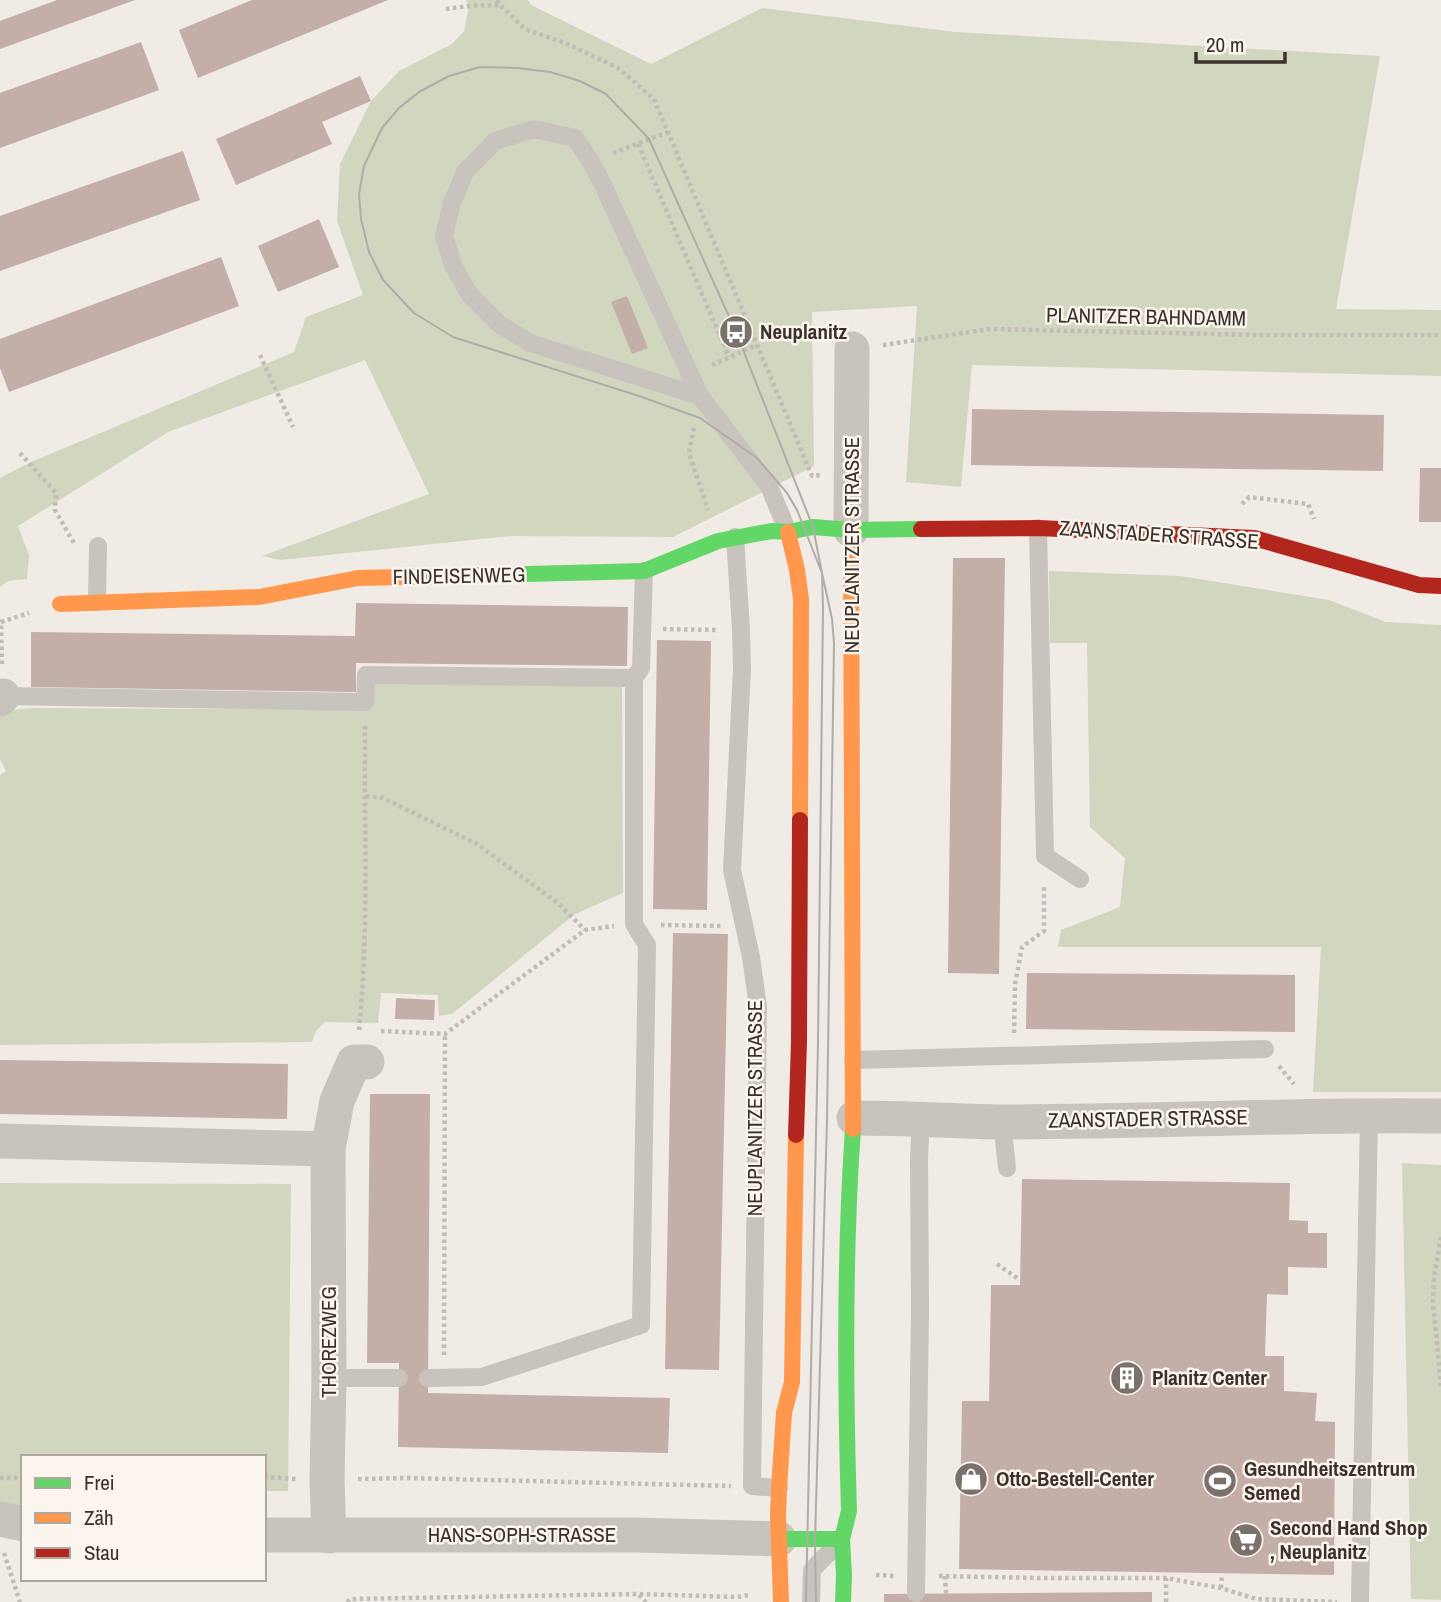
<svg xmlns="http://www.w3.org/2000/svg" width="1441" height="1602" font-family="'Archivo Narrow',sans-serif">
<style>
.green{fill:#d1d6bf}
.building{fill:#c3afa7}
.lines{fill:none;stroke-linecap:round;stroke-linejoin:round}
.path{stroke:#c2bbb6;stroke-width:4.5;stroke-dasharray:3.5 3.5;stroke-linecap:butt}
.lane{stroke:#c9c3be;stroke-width:18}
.street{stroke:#c9c3be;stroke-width:35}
.fast{stroke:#63d668;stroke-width:16}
.slow{stroke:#ff974d;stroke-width:16}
.jam{stroke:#b3261e;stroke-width:16}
.tram{stroke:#b1aca8;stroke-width:2}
.lane-bridge{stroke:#c9c3be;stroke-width:18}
.labels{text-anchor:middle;stroke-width:5;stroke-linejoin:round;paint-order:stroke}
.street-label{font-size:21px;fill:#3b302b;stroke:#fbf5ee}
.poi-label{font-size:21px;font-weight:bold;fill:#3b302b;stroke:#fbf5ee;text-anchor:start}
</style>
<rect width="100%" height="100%" fill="#f0ebe5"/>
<!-- green -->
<path class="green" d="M466 0H528L531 5 651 64 762 8 955 32 1380 56 1336 309 1441 310V376L972 365 961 487 906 482 917 306 812 312 814 466 673 537 511 536 280 560 262 556 429 494 365 360 168 432 18 526 29 555 27 579 8 581 0 587V478L31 462 294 352 306 317 363 295 337 221 340 164 371 101 399 71 452 44 464 31 469 6Z
M1049 571 1180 576 1329 600 1386 622 1441 625V1092H1313L1321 947H1058L1061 930 1120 907 1125 858 1090 827 1087 643H1050Z
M371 684 622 685 623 893 575 914 452 1014 439 1016 438 995 381 993 378 1023 325 1022 316 1031 312 1042 0 1045V775L6 771 0 759V717L13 710 33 708 370 710Z
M1402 1163 1441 1165V1600L1411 1599Z
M0 1183 291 1184 288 1491H264V1457H23V1509L0 1505Z"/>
<!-- building -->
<path class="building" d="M57 0H135L0 49V21Z
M252 0H388L198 78 179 30Z
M141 42 159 90 0 148V93Z
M360 76 371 101 322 122 332 144 236 185 216 139Z
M183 151 200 200 0 271V216Z
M319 219 339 267 278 292 258 246Z
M221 257 239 306 9 392 0 368V339Z
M627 296 648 348 632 354 611 302Z
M972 409 1384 415 1383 471 971 465Z
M1420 468H1441V522H1419Z
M953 558H1005L999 974 948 973Z
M356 603 628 607 627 666 356 663V692L31 687V632L355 636Z
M657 640 711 641 707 910 653 909Z
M673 933 728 934 719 1370 665 1369Z
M1027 973 1295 975V1032L1026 1029Z
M396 998 435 1000 434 1020 395 1019Z
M0 1060 288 1064 287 1119 0 1114Z
M370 1094H430L428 1393 670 1398 668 1453 398 1447 399 1363H367Z
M1022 1179 1290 1183 1289 1220 1308 1221V1233H1327V1268L1288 1267V1295L1267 1294 1265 1356H1284V1391L1317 1393 1315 1421 1335 1422 1334 1575 959 1569 962 1401H989L991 1285H1020Z
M1152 1592V1602H884V1594Z"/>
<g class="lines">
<!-- path -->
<path class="path" d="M497 0 500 5 525 29 570 45 618 68 654 99 812 476 820 475
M446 9 469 6 500 5
M638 144 729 357
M613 153 668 132
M883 345 990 329 1256 335H1441
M260 355 293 427
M712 365 757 345
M694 428 689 453 708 510
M20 453 56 493 55 510 74 543V545
M1242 504 1249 497 1308 504 1314 519
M663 629 717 630
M2 664 1 622 29 613
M366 796 383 798 477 844 558 903 585 930
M661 925 722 926
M359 1030C369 928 364 825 365 724
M381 1031 445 1034 585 930 614 926
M1014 1033 1015 984 1022 947 1044 931V885
M1279 1066 1294 1084
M1441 1237 1434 1277 1433 1303 1441 1386
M997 1264 1020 1280
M444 1355 445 1034
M264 1477 297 1479
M0 1478H23
M358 1479 407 1478 731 1486
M4 1553 20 1602
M876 1575 895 1576
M939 1576 1039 1578H1166L1221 1588 1256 1599 1337 1602
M945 1576 946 1594
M1221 1588 1222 1574
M639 1595 646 1602
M347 1602 350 1599 638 1594 736 1597 749 1595
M1166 1602V1578"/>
<!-- lane -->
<path class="lane" d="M700 396 530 343 499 324 469 294 454 267 444 236 452 203 465 172 495 141 534 129 575 138 591 162 603 185 700 396 769 486 788 532
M1038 528 1045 856 1080 879
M735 537 741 630 742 669 732 870 751 957 758 1007 752 1486 779 1488
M97 602 98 546
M3 696 365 702 366 675 634 678
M853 1060 1265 1049
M1002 1122 1007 1168
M920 1310 919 1158 921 1119
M329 1378H399
M428 1378 482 1377 641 1325 647 945 634 924V678L641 668 644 571
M811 1602 812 1570 838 1543
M1360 1602 1369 1115"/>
<!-- street -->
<path class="street" d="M851 530 852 349
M0 699 3 696
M854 1118C904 1118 954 1121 1003 1122 1149 1122 1295 1114 1441 1116
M0 1141 328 1149
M0 1519 23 1524
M264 1535H637L779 1539
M329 1536 327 1480 329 1378 328 1149 337 1101 354 1062H367"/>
<!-- fast -->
<path class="fast" d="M403 577 644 571 718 541 772 531 788 532 813 527 851 530 921 529
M779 1539H842
M843 1602 844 1575 842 1539 849 1511C845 1384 844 1256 853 1129"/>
<!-- slow -->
<path class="slow" d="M851 530 853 1129
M788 532 797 570 801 599 800 820
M60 604 259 597 358 578 403 577
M781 1602 778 1515 779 1488 784 1413 792 1382 796 1135"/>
<!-- jam -->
<path class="jam" d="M921 529 1038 528 1254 538 1419 585 1441 586
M796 1135 799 1042 800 820"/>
<!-- tram -->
<path class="tram" d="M806 1602 818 1042 823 608 822 573 813 527 736 332 649 139 606 94 580 81 550 72 517 68 480 67 449 76 419 92 399 108 382 128 364 166 359 194 361 219 369 252 383 280 414 313 453 337 639 396 700 418 757 458 787 493 797 510 822 573 832 619 834 643 827 1120 815 1540 816 1602"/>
<!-- lane-bridge -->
<path class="lane-bridge" d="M916 1593 920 1310"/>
</g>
<!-- icons -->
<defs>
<g id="bus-disc" transform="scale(1.75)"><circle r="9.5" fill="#7a716c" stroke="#fbf5ee"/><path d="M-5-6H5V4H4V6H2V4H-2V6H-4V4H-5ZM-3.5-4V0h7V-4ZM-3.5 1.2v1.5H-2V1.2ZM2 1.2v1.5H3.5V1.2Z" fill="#fff"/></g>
<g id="building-disc" transform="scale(1.75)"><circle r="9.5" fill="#7a716c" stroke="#fbf5ee"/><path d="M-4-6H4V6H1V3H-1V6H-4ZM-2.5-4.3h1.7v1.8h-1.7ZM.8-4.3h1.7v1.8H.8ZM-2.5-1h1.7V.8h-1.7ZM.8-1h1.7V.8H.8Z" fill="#fff"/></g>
<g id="shop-disc" transform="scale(1.75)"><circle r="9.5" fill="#7a716c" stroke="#fbf5ee"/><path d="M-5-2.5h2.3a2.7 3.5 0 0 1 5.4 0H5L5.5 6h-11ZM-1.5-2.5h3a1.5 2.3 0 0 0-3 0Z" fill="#fff"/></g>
<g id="stadium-disc" transform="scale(1.75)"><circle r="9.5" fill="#7a716c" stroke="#fbf5ee"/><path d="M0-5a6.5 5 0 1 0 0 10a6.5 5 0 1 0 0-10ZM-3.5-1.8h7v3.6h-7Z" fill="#fff"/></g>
<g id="supermarket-disc" transform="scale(1.75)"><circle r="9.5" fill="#7a716c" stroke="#fbf5ee"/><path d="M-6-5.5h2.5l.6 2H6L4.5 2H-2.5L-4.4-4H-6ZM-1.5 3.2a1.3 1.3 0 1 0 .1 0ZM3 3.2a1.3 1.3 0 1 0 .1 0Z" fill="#fff"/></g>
</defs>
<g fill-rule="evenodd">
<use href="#bus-disc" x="736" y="332"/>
<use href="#building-disc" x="1127" y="1378"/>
<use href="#shop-disc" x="971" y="1479"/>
<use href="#stadium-disc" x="1220" y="1481"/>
<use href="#supermarket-disc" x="1246" y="1540"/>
</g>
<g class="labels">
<!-- street labels -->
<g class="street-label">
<text transform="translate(1146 317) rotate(1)" y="7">PLANITZER BAHNDAMM</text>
<text transform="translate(1159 535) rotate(4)" y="7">ZAANSTADER STRASSE</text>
<text transform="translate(852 545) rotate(-90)" y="7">NEUPLANITZER STRASSE</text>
<text transform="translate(459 576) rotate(-1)" y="7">FINDEISENWEG</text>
<text transform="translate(755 1108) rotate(-90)" y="7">NEUPLANITZER STRASSE</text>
<text transform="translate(1148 1119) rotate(-1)" y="7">ZAANSTADER STRASSE</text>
<text transform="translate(329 1342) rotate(-90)" y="7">THOREZWEG</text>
<text x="522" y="1542">HANS-SOPH-STRASSE</text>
</g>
<!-- poi labels -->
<g class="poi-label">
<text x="760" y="339">Neuplanitz</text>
<text x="1152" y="1385">Planitz Center</text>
<text x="1244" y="1476">Gesundheitszentrum<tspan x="1244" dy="24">Semed</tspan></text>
<text x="996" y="1486">Otto-Bestell-Center</text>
<text x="1270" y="1535">Second Hand Shop<tspan x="1270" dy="24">, Neuplanitz</tspan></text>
</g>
</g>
<!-- legend -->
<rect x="21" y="1455" width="245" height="126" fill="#fbf5ee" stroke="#aea6a0" stroke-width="2"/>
<rect x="35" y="1478" width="35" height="10" fill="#63d668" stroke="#aea6a0" stroke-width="2"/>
<text x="84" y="1490" font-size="21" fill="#3b302b">Frei</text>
<rect x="35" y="1513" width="35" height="10" fill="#ff974d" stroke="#aea6a0" stroke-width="2"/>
<text x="84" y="1525" font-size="21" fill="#3b302b">Zäh</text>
<rect x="35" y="1548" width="35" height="10" fill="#b3261e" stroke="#aea6a0" stroke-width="2"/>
<text x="84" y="1560" font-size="21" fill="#3b302b">Stau</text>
<!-- scale -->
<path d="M1196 52v10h89v-10" fill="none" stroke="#3b302b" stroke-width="3.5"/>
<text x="1206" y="52" font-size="21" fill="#3b302b" stroke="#fbf5ee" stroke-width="5" paint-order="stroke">20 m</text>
</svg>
